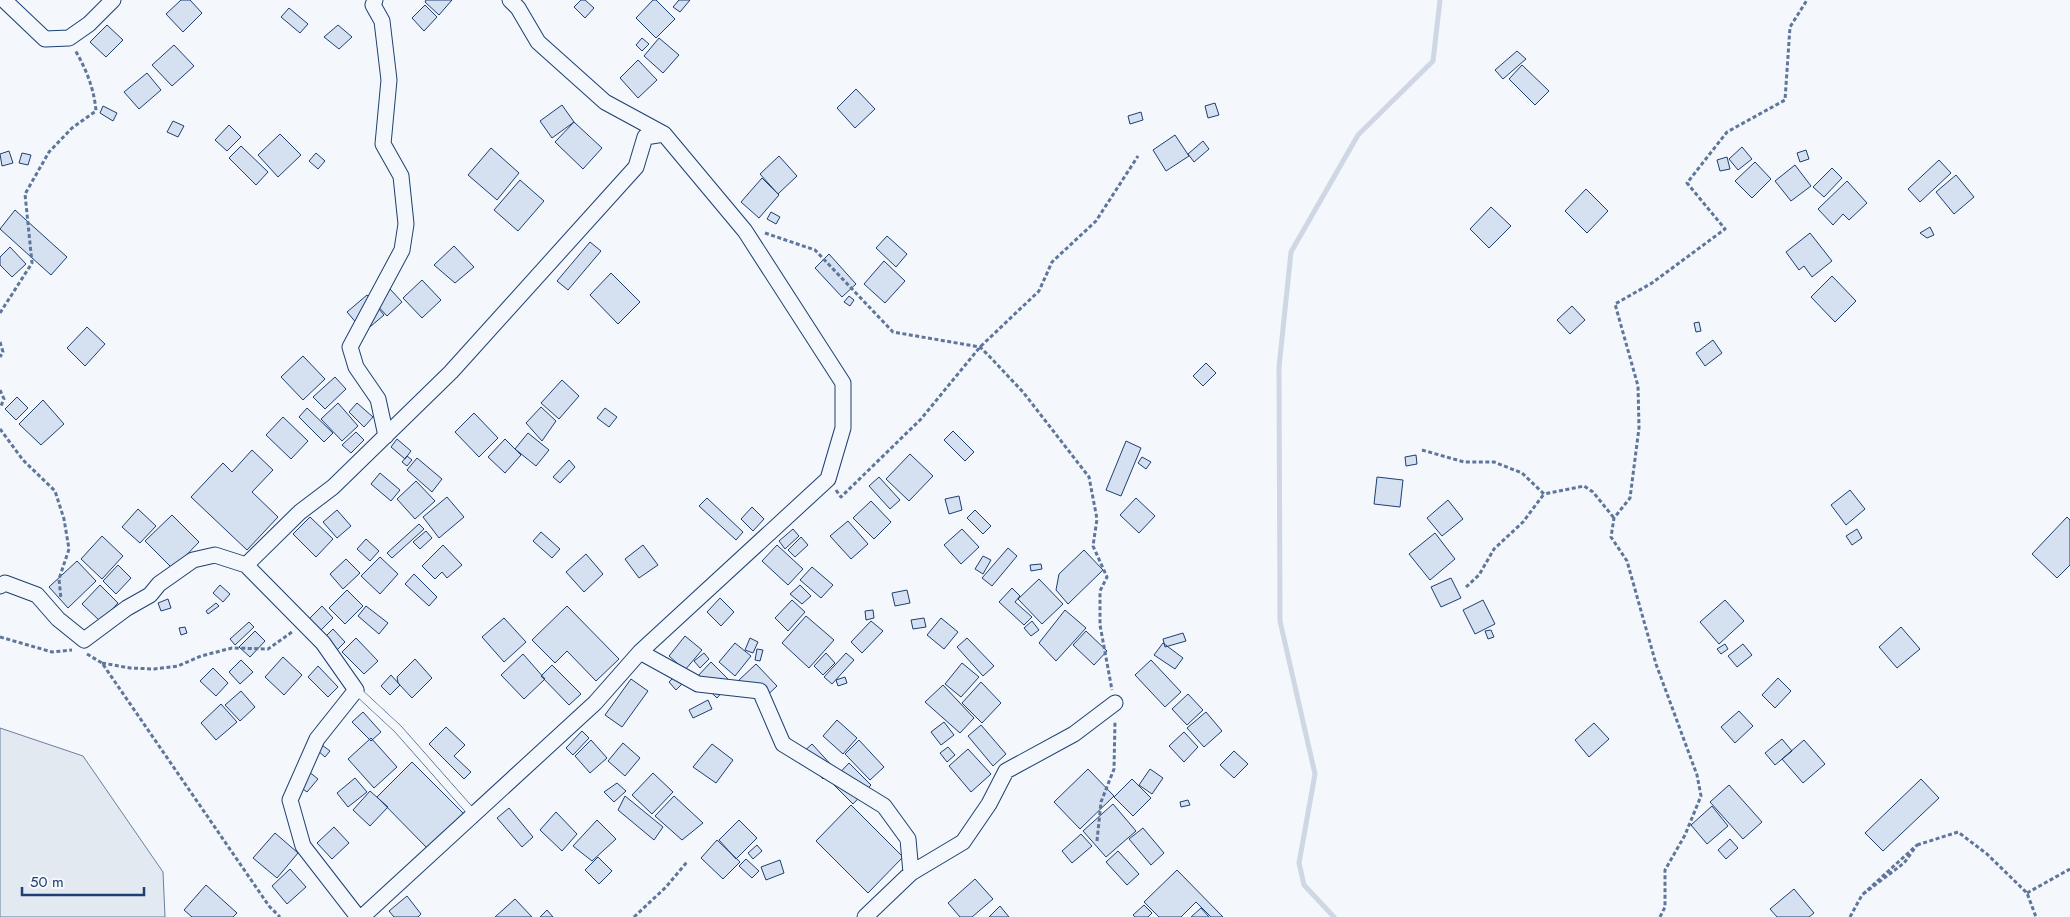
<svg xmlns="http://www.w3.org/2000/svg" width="2070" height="917" font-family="Jost,sans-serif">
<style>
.green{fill:#e3e9f0;stroke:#687fa3}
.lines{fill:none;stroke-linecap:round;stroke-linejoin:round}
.stream{stroke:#cfd7e4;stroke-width:5}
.building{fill:#d5e0f0;stroke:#1d3f73}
.service-casing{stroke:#1d3f73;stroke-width:9}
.minor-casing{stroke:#1d3f73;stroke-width:17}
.path{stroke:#5e769c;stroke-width:3;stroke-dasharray:4 2.5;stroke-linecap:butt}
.service{stroke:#f4f7fb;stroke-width:8}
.minor{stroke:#f4f7fb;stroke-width:15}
</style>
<rect width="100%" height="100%" fill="#f4f7fb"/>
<!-- green -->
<path class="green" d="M0 728 83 756 163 872 165 917H0Z"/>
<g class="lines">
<!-- stream -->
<path class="stream" d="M1334 917 1304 885 1299 863 1315 774 1280 621 1279 367 1291 252 1358 135 1433 61 1440 0"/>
</g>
<!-- building -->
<path class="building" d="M181 0H190L202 13 183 32 166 14Z
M426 0H452L439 15 425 2Z
M581 0H585L594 8 585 18 574 7Z
M653 0H656L675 19 656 38 636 18Z
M679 0H690L680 12 673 7Z
M425 5 437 17 424 31 412 18Z
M289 8 308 24 300 33 281 17Z
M107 25 123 40 106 57 90 42Z
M338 25 352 37 339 49 324 37Z
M642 38 649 44 642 51 636 45Z
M659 38 679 55 663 73 644 56Z
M174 45 194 66 172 86 152 65Z
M1517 51 1526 59 1503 79 1495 70Z
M638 60 657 80 638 98 620 78Z
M1522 65 1549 91 1535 105 1509 79Z
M147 73 161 90 139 109 124 92Z
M856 89 875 109 855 128 837 108Z
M1215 103 1219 115 1208 118 1205 106Z
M562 105 574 122 552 138 540 121Z
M103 106 117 113 113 121 100 113Z
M1141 112 1143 120 1130 124 1128 116Z
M173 121 184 126 178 137 167 132Z
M574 122 602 148 583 169 555 142Z
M229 125 241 137 227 151 215 140Z
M280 134 301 155 278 177 258 155Z
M1175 135 1189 156 1166 171 1153 150Z
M1203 141 1209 149 1194 162 1188 154Z
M241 146 268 172 256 185 229 158Z
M1742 147 1752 159 1738 170 1729 159Z
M491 148 519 173 497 200 468 175Z
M1806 150 1809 159 1800 162 1797 153Z
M9 151 13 163 2 166 0 154Z
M22 153 31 155 28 165 19 163Z
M316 153 325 161 318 169 309 161Z
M779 156 797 176 778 194 760 174Z
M1727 157 1730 169 1720 171 1717 160Z
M1939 160 1951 173 1920 202 1908 189Z
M1755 162 1771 179 1752 198 1735 181Z
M1795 165 1811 186 1791 201 1775 181Z
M1832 168 1842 178 1824 197 1813 187Z
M1956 175 1974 197 1954 214 1936 192Z
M762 178 779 195 759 218 741 202Z
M520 180 544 201 518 231 494 210Z
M1847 181 1867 203 1849 220 1843 214 1833 225 1818 209Z
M1586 189 1608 211 1587 233 1565 211Z
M1491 207 1511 226 1489 248 1470 229Z
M15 210 67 257 51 275 0 229Z
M771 212 780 217 776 224 767 219Z
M1930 227 1934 235 1927 238 1920 233Z
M1810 233 1832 261 1812 277 1804 266 1799 270 1786 252Z
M887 236 907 254 896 267 876 248Z
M590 242 601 251 568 290 557 281Z
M454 246 474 267 455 283 434 265Z
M10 247 26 264 12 277 0 265V257Z
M829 254 856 284 842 297 815 268Z
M884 261 905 281 885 303 864 284Z
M611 273 640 302 618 324 590 295Z
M1832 276 1856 301 1835 322 1811 297Z
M422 280 441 300 422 318 403 298Z
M390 289 402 302 387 316 375 303Z
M367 295 384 315 364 332 347 312Z
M849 296 854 300 850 306 844 302Z
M1572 306 1585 320 1570 334 1557 320Z
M1699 322 1701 331 1696 332 1694 323Z
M87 327 105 344 85 366 67 348Z
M1713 340 1722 353 1705 366 1696 353Z
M303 356 325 379 303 400 281 377Z
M1206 363 1216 373 1203 386 1193 376Z
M335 377 346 389 325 409 313 397Z
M562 380 579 396 559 419 541 403Z
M17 397 28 408 16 420 5 409Z
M43 400 64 424 41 445 19 424Z
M338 403 358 426 342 441 321 419Z
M357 403 373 417 364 427 349 412Z
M541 407 556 421 542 441 526 423Z
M307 408 333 433 324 442 299 417Z
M605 408 617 417 609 427 597 418Z
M474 413 498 438 479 457 455 432Z
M283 417 308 441 291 459 266 435Z
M953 431 974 452 965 461 944 440Z
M356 432 364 440 351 453 342 445Z
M528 433 549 450 536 466 515 449Z
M397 439 411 451 405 459 391 447Z
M505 439 521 455 505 473 488 457Z
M1126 441 1141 448 1121 496 1106 490Z
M252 450 273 470 252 492 278 517 247 550 191 497 223 463 232 472Z
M910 454 933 476 909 501 886 479Z
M1416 455 1417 464 1406 466 1405 457Z
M407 456 412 460 407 466 402 462Z
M1142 457 1151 462 1146 469 1138 463Z
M417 458 442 479 432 492 407 470Z
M569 460 575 467 560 483 553 477Z
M380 473 400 490 391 501 371 484Z
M879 477 900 500 890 509 869 486Z
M1377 477 1403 480 1400 507 1374 504Z
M416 481 435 501 415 519 397 499Z
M1850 490 1865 509 1846 525 1831 505Z
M959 496 962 510 949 514 945 499Z
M447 497 464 517 439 538 423 517Z
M707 498 743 532 736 540 699 506Z
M1136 498 1155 516 1139 533 1120 515Z
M1448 500 1463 519 1442 536 1427 518Z
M871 501 891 522 874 539 853 518Z
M752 507 764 519 753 531 741 519Z
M138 509 156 526 140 543 122 527Z
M337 510 351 526 337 538 323 522Z
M975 510 991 526 983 534 967 518Z
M172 515 199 542 173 569 145 541Z
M310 517 333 539 316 557 293 534Z
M2067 517 2070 520V565L2057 578 2032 554Z
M848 521 868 544 851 559 830 536Z
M419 524 424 529 392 558 387 553Z
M793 529 799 536 785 549 779 541Z
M962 529 979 547 961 564 944 545Z
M1857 529 1862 538 1852 545 1846 536Z
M426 531 432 538 420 549 413 542Z
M541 532 560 549 552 558 533 541Z
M1435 533 1455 559 1430 580 1409 554Z
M102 536 123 556 102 579 81 559Z
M801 537 808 545 795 557 788 550Z
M366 539 379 551 370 561 357 549Z
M443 545 462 565 447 578 442 572 435 579 422 566Z
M643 545 658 565 639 578 625 559Z
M777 545 803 569 788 585 762 561Z
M1008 548 1017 556 992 586 982 578Z
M1084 550 1103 570 1068 604 1056 590 1059 574Z
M586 554 603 574 584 592 566 572Z
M983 556 991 560 983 574 975 569Z
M380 557 398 574 380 594 361 576Z
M346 559 360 573 343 589 330 574Z
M77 561 96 581 68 608 49 587Z
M1041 564 1042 569 1031 571 1030 565Z
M118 565 131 578 116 594 103 581Z
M812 567 833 585 821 598 800 580Z
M414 574 437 597 429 606 405 584Z
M1451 578 1461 598 1441 607 1431 587Z
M1039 579 1063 604 1042 624 1018 599Z
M100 585 118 603 101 622 82 604Z
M220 585 230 594 223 602 213 593Z
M800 585 811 596 802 604 790 594Z
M1012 588 1020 596 1015 602 1032 617 1024 625 999 602Z
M347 590 363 606 345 624 329 608Z
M907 590 910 603 895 606 892 593Z
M720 598 734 612 721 626 707 612Z
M168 599 171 608 161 611 158 603Z
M792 600 805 612 788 631 775 618Z
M1483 600 1495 624 1475 634 1463 610Z
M1725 600 1744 621 1719 644 1700 622Z
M216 603 219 606 208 614 206 611Z
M322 606 333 618 320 631 309 619Z
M366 606 388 623 379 634 358 616Z
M567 606 619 659 596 681 567 651 555 663 532 640Z
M873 610 874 618 866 620 865 611Z
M1065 610 1086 628 1056 661 1039 643Z
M806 616 834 640 809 668 782 643Z
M504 618 526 642 504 662 482 637Z
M924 618 926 627 913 629 911 620Z
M941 618 958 632 944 649 927 635Z
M871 621 883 631 862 653 851 642Z
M1032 621 1039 630 1031 636 1024 628Z
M249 622 254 627 235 645 230 639Z
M185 627 187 633 181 635 179 628Z
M1901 627 1920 649 1897 668 1879 647Z
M333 629 345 642 337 650 325 637Z
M1491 630 1494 637 1488 639 1485 631Z
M255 631 265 641 250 657 239 647Z
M1086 631 1107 651 1094 665 1073 645Z
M1183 633 1186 641 1165 647 1163 639Z
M685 636 702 650 685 670 669 656Z
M356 638 378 661 364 674 342 652Z
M750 638 758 642 753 653 745 650Z
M967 638 994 666 983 676 957 647Z
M735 643 751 656 735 676 719 662Z
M1163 643 1183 658 1175 669 1154 655Z
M1725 644 1728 649 1721 654 1717 649Z
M1743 644 1752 655 1737 667 1728 656Z
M757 649 763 650 760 661 755 660Z
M704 653 709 659 700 668 694 661Z
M826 653 835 663 823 675 814 666Z
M846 653 854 660 832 684 824 677Z
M523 654 545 679 524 699 501 675Z
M283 657 302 675 284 695 265 677Z
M415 659 432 678 412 698 398 683 397 677Z
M241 660 253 672 240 684 229 672Z
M1151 660 1181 692 1165 707 1135 675Z
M711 662 731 682 717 698 696 678Z
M962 663 979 677 961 697 945 684Z
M756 664 777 686 759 703 738 681Z
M552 665 581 694 569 705 541 676Z
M318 666 338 687 328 697 308 677Z
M213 668 228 683 216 696 200 681Z
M677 674 684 682 676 690 669 682Z
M391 675 400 685 390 695 381 686Z
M845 677 847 683 838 686 836 680Z
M1778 678 1791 691 1775 708 1762 695Z
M631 679 648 691 622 727 605 715Z
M981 682 1001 703 982 723 962 703Z
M943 685 974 718 960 733 925 702Z
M241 691 255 707 240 721 225 705Z
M1188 694 1203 710 1187 725 1172 709Z
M708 700 712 709 693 718 689 710Z
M221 704 237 722 216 740 201 723Z
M1739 711 1753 726 1735 743 1721 727Z
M363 712 381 732 371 741 352 722Z
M1206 712 1222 731 1204 747 1187 728Z
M837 720 857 738 843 754 823 736Z
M944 722 954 735 941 745 931 732Z
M1594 723 1609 739 1589 757 1575 740Z
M981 725 1006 754 993 766 968 736Z
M446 727 465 745 454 756 471 772 464 779 429 744Z
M582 731 589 738 573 755 566 748Z
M1184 732 1198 747 1184 762 1169 746Z
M371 738 397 767 374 788 348 759Z
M1782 739 1792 751 1775 765 1765 753Z
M591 740 607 758 590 773 575 756Z
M859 740 884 767 870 780 845 754Z
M1804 740 1825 764 1803 783 1782 759Z
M623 743 640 758 625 776 608 761Z
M712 744 733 760 716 783 693 767Z
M812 744 834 768 823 779 801 754Z
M322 745 330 751 325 757 317 750Z
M948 747 955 755 947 762 940 753Z
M968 749 991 774 971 792 949 766Z
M1234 751 1248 764 1234 778 1220 765Z
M412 762 464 814 429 850 377 797Z
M849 763 871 785 853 804 831 782Z
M303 767 318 779 307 792 292 781Z
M1088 769 1114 796 1080 829 1054 802Z
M1150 769 1163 778 1152 794 1139 785Z
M653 773 673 792 652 814 632 795Z
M355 778 367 792 348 807 337 793Z
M1132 779 1151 798 1133 816 1114 797Z
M1921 779 1939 798 1883 851 1865 833Z
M617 783 626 791 614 802 604 792Z
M1729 785 1762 822 1743 839 1710 802Z
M370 791 388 807 370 826 353 810Z
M625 796 663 827 654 840 618 810Z
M674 796 703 823 682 840 655 816Z
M1188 800 1190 805 1181 807 1180 802Z
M1113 804 1136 831 1106 857 1083 831Z
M851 805 903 857 868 893 816 841Z
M1712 806 1728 826 1707 844 1691 825Z
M509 808 533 837 522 847 497 818Z
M556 812 577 834 562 851 540 830Z
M597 820 616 839 592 861 573 846Z
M739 820 757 838 736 859 719 840Z
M334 827 349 843 332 859 317 843Z
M1143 828 1164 853 1151 865 1129 839Z
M275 833 298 853 277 878 253 858Z
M1081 834 1092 846 1072 863 1062 851Z
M1730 839 1738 848 1726 859 1718 850Z
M717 840 740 862 723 879 701 858Z
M757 845 762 851 753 859 748 853Z
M1118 851 1139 874 1127 885 1106 862Z
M598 857 612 871 599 884 585 870Z
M746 859 759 871 752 878 739 866Z
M780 860 784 873 766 880 761 867Z
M290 869 306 887 287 904 272 886Z
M1177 870 1223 917H1211L1196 902 1181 917H1159L1144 902Z
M975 879 993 899 972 917H960L948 903Z
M206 885 237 913 233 917H192L184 910Z
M1794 889 1814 913 1809 917H1777L1770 909Z
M407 896 421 914 418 917H394L389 911Z
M515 899 532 917H495Z
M1144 905 1152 913 1148 917H1135L1133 915Z
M1000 906 1009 917H989Z
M1201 908 1209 917H1191Z
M547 910 553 917H540Z"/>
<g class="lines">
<!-- service casing -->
<g class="service-casing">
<path id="service" d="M356 690 398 729 473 814"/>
</g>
<!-- minor casing -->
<g class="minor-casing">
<path id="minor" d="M4 0 45 39 69 38 89 24 113 0
M375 0 373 5 382 21 389 80 383 144 401 176 406 224 402 250 350 347 356 367 378 399 386 436
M246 565 323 643 356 690 317 739 290 800 303 846 358 917
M0 586 5 583 37 595 58 619 84 640 127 608 150 595 159 584 193 560 215 555 246 565 300 512 333 487 451 372 636 167 645 137 664 134
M640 652 698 684 760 691 783 744 884 806 908 839 911 873
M362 917 595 703 640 652 828 479 843 428V383L745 231 664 134 605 102 538 42 518 8 510 0
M865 917 911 873 963 842 989 804 1006 771 1074 734 1115 703"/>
</g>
<!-- path -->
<path class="path" d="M765 233 815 250 893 332 980 347 991 358 1023 392 1089 477 1097 519 1093 546 1107 577 1100 591V625L1112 690
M0 313 32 263 25 194 49 152 72 128 96 111C94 88 86 69 75 50
M0 342 3 352 0 357
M0 390 4 399 0 408
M0 429 23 460 55 491 64 519 69 549 59 579 61 599
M1422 450 1464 462H1494L1522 473 1544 494 1584 486 1593 492 1614 518
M836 490 841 497 921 419 980 347 1039 291 1052 262 1096 221 1138 156
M1466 587 1479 575 1494 549 1523 522 1544 494
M0 637 52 652 72 650
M87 654 102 663 269 906 280 917
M102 663 130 668 154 669 178 666 201 656 232 648 268 649 292 632
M1097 841 1101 802 1114 769 1115 721
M1917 845 1958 832 1987 854 2027 893 2036 917
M2027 893 2070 869
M634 917 666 887 687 862
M1660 917 1665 907V870L1685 835 1701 796 1697 775 1656 664 1627 561 1611 537 1614 518 1630 498 1639 428 1638 386 1615 304 1652 283 1725 229 1687 183 1727 132 1785 100 1790 27 1807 0
M1850 917 1862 895 1917 845 1904 863 1862 895"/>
<!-- service -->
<use href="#service" class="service"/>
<!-- minor -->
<use href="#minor" class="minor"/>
</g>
<!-- scale -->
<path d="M22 887v8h122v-8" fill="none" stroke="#1d3f73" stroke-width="2.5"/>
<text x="30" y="887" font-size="15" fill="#1d3f73" stroke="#f4f7fb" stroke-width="4" paint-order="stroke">50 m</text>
</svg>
